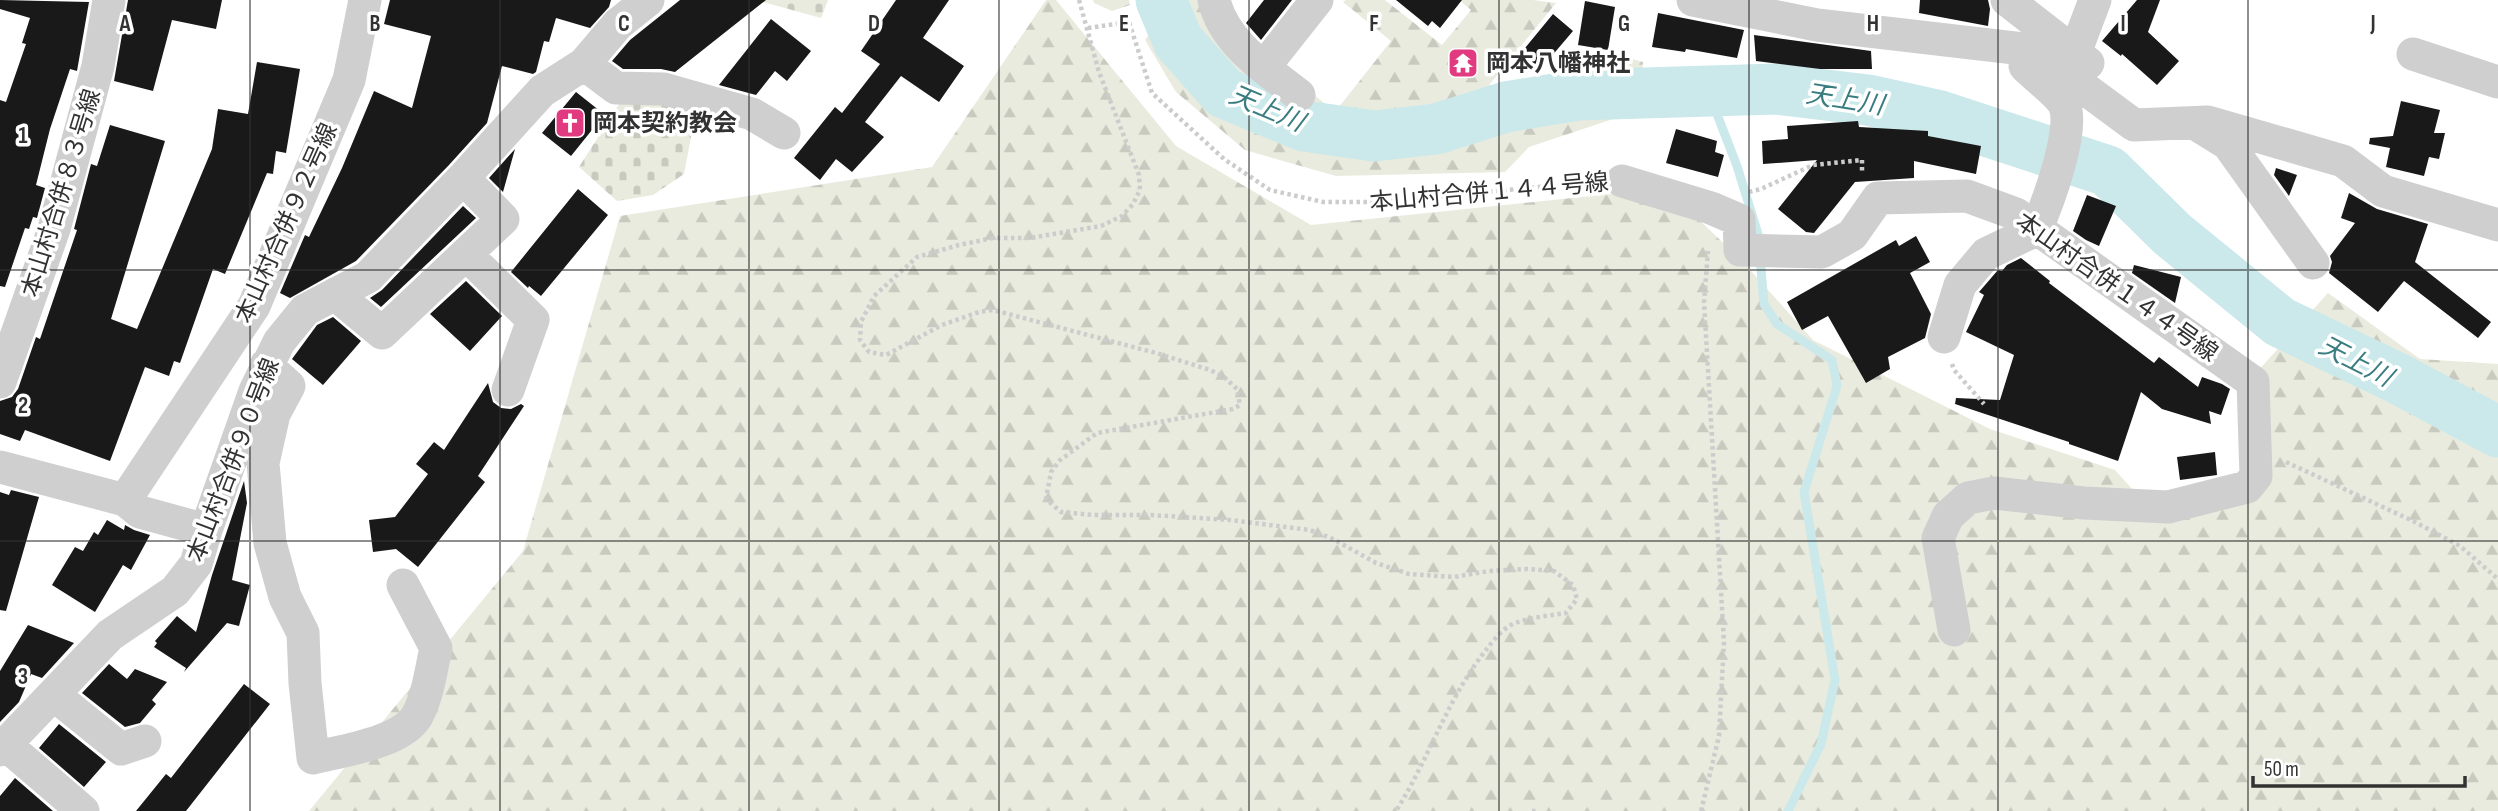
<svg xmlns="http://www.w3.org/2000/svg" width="2498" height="811" font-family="'Sofia Sans Condensed','Noto Sans JP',sans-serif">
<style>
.forest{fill:url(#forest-firs)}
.cemetery{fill:url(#cemetery-stones)}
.park{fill:url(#park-crowns)}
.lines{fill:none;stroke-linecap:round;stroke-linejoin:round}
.stream{stroke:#cbe9eb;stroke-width:9}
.river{stroke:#cbe9eb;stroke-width:51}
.building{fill:#191919}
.path{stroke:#ccc;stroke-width:4.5;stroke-dasharray:3.5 3.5;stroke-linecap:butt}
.minor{stroke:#cfcfcf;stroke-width:33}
.grid{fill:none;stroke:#323232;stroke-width:2;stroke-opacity:0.55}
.labels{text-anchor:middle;stroke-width:7;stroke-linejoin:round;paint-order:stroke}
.poi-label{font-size:24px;font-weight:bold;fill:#323232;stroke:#fff;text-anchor:start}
.street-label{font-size:24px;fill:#323232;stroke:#fff}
.water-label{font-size:26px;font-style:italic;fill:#397d80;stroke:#fff}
.grid-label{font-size:23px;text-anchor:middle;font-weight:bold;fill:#323232;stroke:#fff;stroke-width:7;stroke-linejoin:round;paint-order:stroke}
</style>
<defs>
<pattern id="forest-firs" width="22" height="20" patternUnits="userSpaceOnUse" patternTransform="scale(1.75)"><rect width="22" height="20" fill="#e9ebde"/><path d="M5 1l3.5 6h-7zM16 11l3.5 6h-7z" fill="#c8cabf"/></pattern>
<pattern id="cemetery-stones" width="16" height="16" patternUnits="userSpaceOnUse" patternTransform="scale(1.75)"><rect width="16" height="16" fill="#e9ebde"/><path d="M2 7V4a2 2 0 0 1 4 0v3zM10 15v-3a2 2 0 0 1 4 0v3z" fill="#c8cabf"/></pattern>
<pattern id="park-crowns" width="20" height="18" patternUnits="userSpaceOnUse" patternTransform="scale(1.75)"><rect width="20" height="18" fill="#e9ebde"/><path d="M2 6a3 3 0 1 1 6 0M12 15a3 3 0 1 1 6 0" fill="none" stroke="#c8cabf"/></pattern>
</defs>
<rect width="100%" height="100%" fill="#fff"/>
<!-- forest -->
<path class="forest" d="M1046 0H1056L1176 146 1311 225 1620 193 1693 214 1742 261 1813 340 1990 429 2115 470 2161 521 2262 493 2256 373 2328 293 2420 359 2498 364V811H309L523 551 620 216 932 167Z
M1181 0H1222L1236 31 1335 112 1391 41 1343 2 1346 0H1385L1442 45 1471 10 1459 0H1533L1556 3 1489 85 1567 87 1588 69 1620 67 1625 57 1643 62 1640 110 1529 147 1505 172 1336 176 1245 150 1176 92 1145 40 1150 33 1205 93 1247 125 1270 123 1259 98 1208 47Z"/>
<!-- cemetery -->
<path class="cemetery" d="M756 0H828L821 18Z
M621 101 665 103 694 121 684 174 653 195 617 201 579 167Z"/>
<!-- park -->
<path class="park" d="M1093 0H1129L1130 5 1112 11 1094 3Z"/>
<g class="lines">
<!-- stream -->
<path class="stream" d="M1708 91 1737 166 1758 234 1759 244
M1760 258 1764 304 1777 324 1832 360 1837 386 1804 492 1835 680 1821 744 1788 811"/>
<!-- river -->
<path class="river" d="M1161 0 1178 41 1224 93 1304 126 1374 136 1436 129 1506 107 1578 95 1776 89 1868 100 1940 116 2108 171 2172 234 2280 322 2397 378 2498 432"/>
</g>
<!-- building -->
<path class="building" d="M0 0 89 2 77 71 70 69 50 129 36 185 45 188 37 218 33 217 29 229 25 228 5 287 0 286V100L6 102 26 44 22 43 30 18 0 9Z
M128 0H222L216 29 172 20 153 91 114 81Z
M390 0H611L609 7 590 28 556 18 549 42 544 41 536 72 533 74 502 66 487 123 449 165 356 261 290 298 280 293 305 235 309 237 342 168 374 91 412 108 431 36 384 24Z
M680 0H766L675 72 661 69H623L612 61 630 40Z
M896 0H949L923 38 964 66 939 102 901 76 865 122 884 137 852 172 836 159 820 180 794 158 835 107 842 113 880 64 861 51Z
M1264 0H1292L1261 40 1246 23Z
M1396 0H1462L1440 28 1432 21 1428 26Z
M1920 0H1988L1990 9 1988 26 1919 13Z
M2137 0H2160L2148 32 2179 61 2157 85 2122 54 2121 56 2102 41Z
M1585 1 1615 7 1608 50 1578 45Z
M1658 13 1744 30 1737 58 1686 49 1685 52 1652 47Z
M1553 14 1573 31 1539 71 1520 54Z
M771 19 811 51 787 81 775 71 756 95 719 85Z
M1754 35 1871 51 1872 69H1820L1756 61Z
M257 62 300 69 286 153 276 151 273 174 267 173 225 274 213 269 180 363 174 361 169 376 145 367 110 461 25 430 20 441 0 434V401L12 397 18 389 36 337 40 339 77 230 74 229 91 164 97 166 110 125 165 141 111 319 137 329 212 149 218 109 248 114Z
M576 92 600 111V120L571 156 542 133Z
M2401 101 2440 110 2434 133H2445L2439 159 2429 157 2424 176 2386 167 2390 148 2369 144 2370 138 2393 136Z
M1858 121 1859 127 1928 131V136L1981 146 1976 174 1914 161V178L1855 182 1814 233 1806 232 1778 209 1817 160 1763 164 1762 141 1788 139 1787 126Z
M1676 129 1717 141 1715 152 1724 155 1718 177 1666 163Z
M515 149 503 192 489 178Z
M2276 168 2297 175 2289 196 2274 175Z
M578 189 608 215 541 296 529 286 528 288 511 272Z
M2349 193 2377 209 2428 224 2415 262 2491 322 2478 338 2404 281 2378 312 2329 273 2332 262 2330 256 2355 223 2341 218Z
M2087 195 2116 206 2099 246 2086 240 2073 231Z
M463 206 476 218 381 307 370 298 382 290Z
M1916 236 1930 262 1910 273 1931 314 1925 338 1888 357 1890 369 1866 383 1828 316 1802 330 1787 302 1896 240 1899 246Z
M2021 258 2050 281 2049 283 2154 363 2159 357 2198 387 2202 377 2222 384 2230 389 2221 415 2209 411 2211 424 2162 409 2141 392 2118 461 2069 444V442L1955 404 1956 398 2000 400 2014 355 1966 332 1984 295 1979 292 1998 270 2002 271 2007 265Z
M2134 265 2181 277 2175 303 2132 273Z
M466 281 502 316 470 351 430 314Z
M333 317 361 341 323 385 292 359 317 325Z
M488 383 493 402 501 408 511 409 521 404 524 406 478 476 485 482 418 567 396 549 373 552 369 520 395 517 428 474 416 464 434 442 444 450Z
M2215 452 2217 475 2180 480 2177 457Z
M244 481 247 503 232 580 250 585 239 626 227 623 184 672 186 668 154 647 157 643 155 641 177 616 196 632 212 575Z
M11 490 39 497 6 611 0 610V492L9 495Z
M107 520 124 530 125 525 134 530 150 535 131 570 123 565 95 612 52 585 75 547 83 551 94 532 98 535Z
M28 625 74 643 42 678 31 674 19 702 0 722V671Z
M109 664 127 679 135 669 167 682 152 700 156 704 140 723 125 727 82 693Z
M244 684 270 704 186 811H136L166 774 171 778Z
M59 724 106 762 84 787 39 748Z
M15 778 53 811H0V796Z"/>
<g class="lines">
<!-- path -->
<path class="path" d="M1079 0 1099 72 1139 175 1140 190 1133 204 1122 216 1101 226 1030 238H993L959 245 917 257 874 296 861 322 860 340 869 352 886 355 942 325 979 312 993 310 1156 353 1210 370 1224 377 1237 389 1240 405 1233 409 1097 433 1059 461 1051 472 1046 499 1061 512 1093 515H1151L1230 520 1310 530 1333 539 1376 563 1409 574 1454 577 1489 571 1527 569 1554 571 1573 585 1577 599 1566 613C1549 616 1529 617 1513 624 1502 629 1493 641 1486 650 1447 699 1429 759 1396 811
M1088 28 1129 22 1152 93 1224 159 1270 190 1323 202H1379L1592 182
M1749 192 1761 189 1813 165 1862 160V172
M1952 364 1954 370 1984 404
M2286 462 2413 521 2460 546 2498 579
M1532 811H1539
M1701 811 1719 736 1724 642 1704 302 1708 251"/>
<!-- minor -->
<path class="minor" d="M1214 0C1224 43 1266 69 1299 95
M1693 0 1817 25 2032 50 2025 66C2034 75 2059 95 2064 104 2076 128 2047 205 2036 230L1986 254 1960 285 1944 337
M2007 0 2088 63
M2034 51 2134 125 2208 122 2343 161 2383 191 2498 225
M2075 53 2095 0
M2413 54 2498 82
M584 64 616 88 664 89 752 114 784 133
M1264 67 1317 0
M2199 126 2228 144 2313 263
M1622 181 1711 208 1739 220 1740 250 1822 252 1852 235 1878 198 1967 196 2016 214 2253 382 2256 476 2247 487 2168 507 2084 503 1994 493 1968 498 1948 516 1938 538 1954 630
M466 254 533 320 508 390
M335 294 382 333 503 219 463 178
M266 365 289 386 274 414 263 463 270 543 285 597 303 633 305 683 313 758C341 751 401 743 417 716 428 696 431 670 436 648L403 585
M0 382 54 229 98 66 109 0
M0 467 125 500 140 512 206 530
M125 500 254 306 349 80 365 0
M54 695 121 749 145 741
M6 745 83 811
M0 750 110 635 175 591 196 564 206 530 255 391 279 342 305 310 368 277 463 178 542 91 584 64 618 24 648 0"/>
</g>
<!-- grid -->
<path class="grid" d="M250 0V811M500 0V811M749 0V811M999 0V811M1249 0V811M1499 0V811M1749 0V811M1998 0V811M2248 0V811M0 270H2498M0 541H2498"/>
<!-- icons -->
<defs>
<g id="temple-square" transform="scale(1.575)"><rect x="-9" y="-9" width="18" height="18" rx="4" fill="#e23a80" stroke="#fff"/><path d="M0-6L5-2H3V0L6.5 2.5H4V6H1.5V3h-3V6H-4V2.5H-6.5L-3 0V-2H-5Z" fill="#fff"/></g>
<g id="church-square" transform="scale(1.575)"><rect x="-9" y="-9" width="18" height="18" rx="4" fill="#e23a80" stroke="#fff"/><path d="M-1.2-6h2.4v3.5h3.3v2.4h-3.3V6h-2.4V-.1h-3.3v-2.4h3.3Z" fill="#fff"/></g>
</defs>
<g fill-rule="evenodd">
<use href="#temple-square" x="1463" y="63"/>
<use href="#church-square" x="570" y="123"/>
</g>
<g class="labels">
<!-- poi labels -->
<g class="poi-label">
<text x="1486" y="71">岡本八幡神社</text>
<text x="593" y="131">岡本契約教会</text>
</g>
<!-- street labels -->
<g class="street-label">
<text transform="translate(1489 192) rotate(-5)" y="8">本山村合併１４４号線</text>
<text transform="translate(61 193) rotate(-73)" y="8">本山村合併８３号線</text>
<text transform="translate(286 223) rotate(-66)" y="8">本山村合併９２号線</text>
<text transform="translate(2117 287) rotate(35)" y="8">本山村合併１４４号線</text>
<text transform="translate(233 460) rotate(-69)" y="8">本山村合併９０号線</text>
</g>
<!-- water labels -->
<g class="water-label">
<text transform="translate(1845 99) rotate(9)" y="9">天上川</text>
<text transform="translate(1267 108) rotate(23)" y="9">天上川</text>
<text transform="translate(2356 361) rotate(27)" y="9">天上川</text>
</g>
</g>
<g class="grid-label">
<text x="125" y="31">A</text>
<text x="375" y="31">B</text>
<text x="624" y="31">C</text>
<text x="874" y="31">D</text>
<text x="1124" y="31">E</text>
<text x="1374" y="31">F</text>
<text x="1624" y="31">G</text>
<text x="1873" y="31">H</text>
<text x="2123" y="31">I</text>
<text x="2373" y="31">J</text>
<text x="23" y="143">1</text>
<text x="23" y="413">2</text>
<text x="23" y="684">3</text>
</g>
<!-- scale -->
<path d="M2253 776v10h212v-10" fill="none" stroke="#323232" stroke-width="3.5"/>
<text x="2264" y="776" font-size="21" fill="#323232" stroke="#ffffff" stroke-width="5" paint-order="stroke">50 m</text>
</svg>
